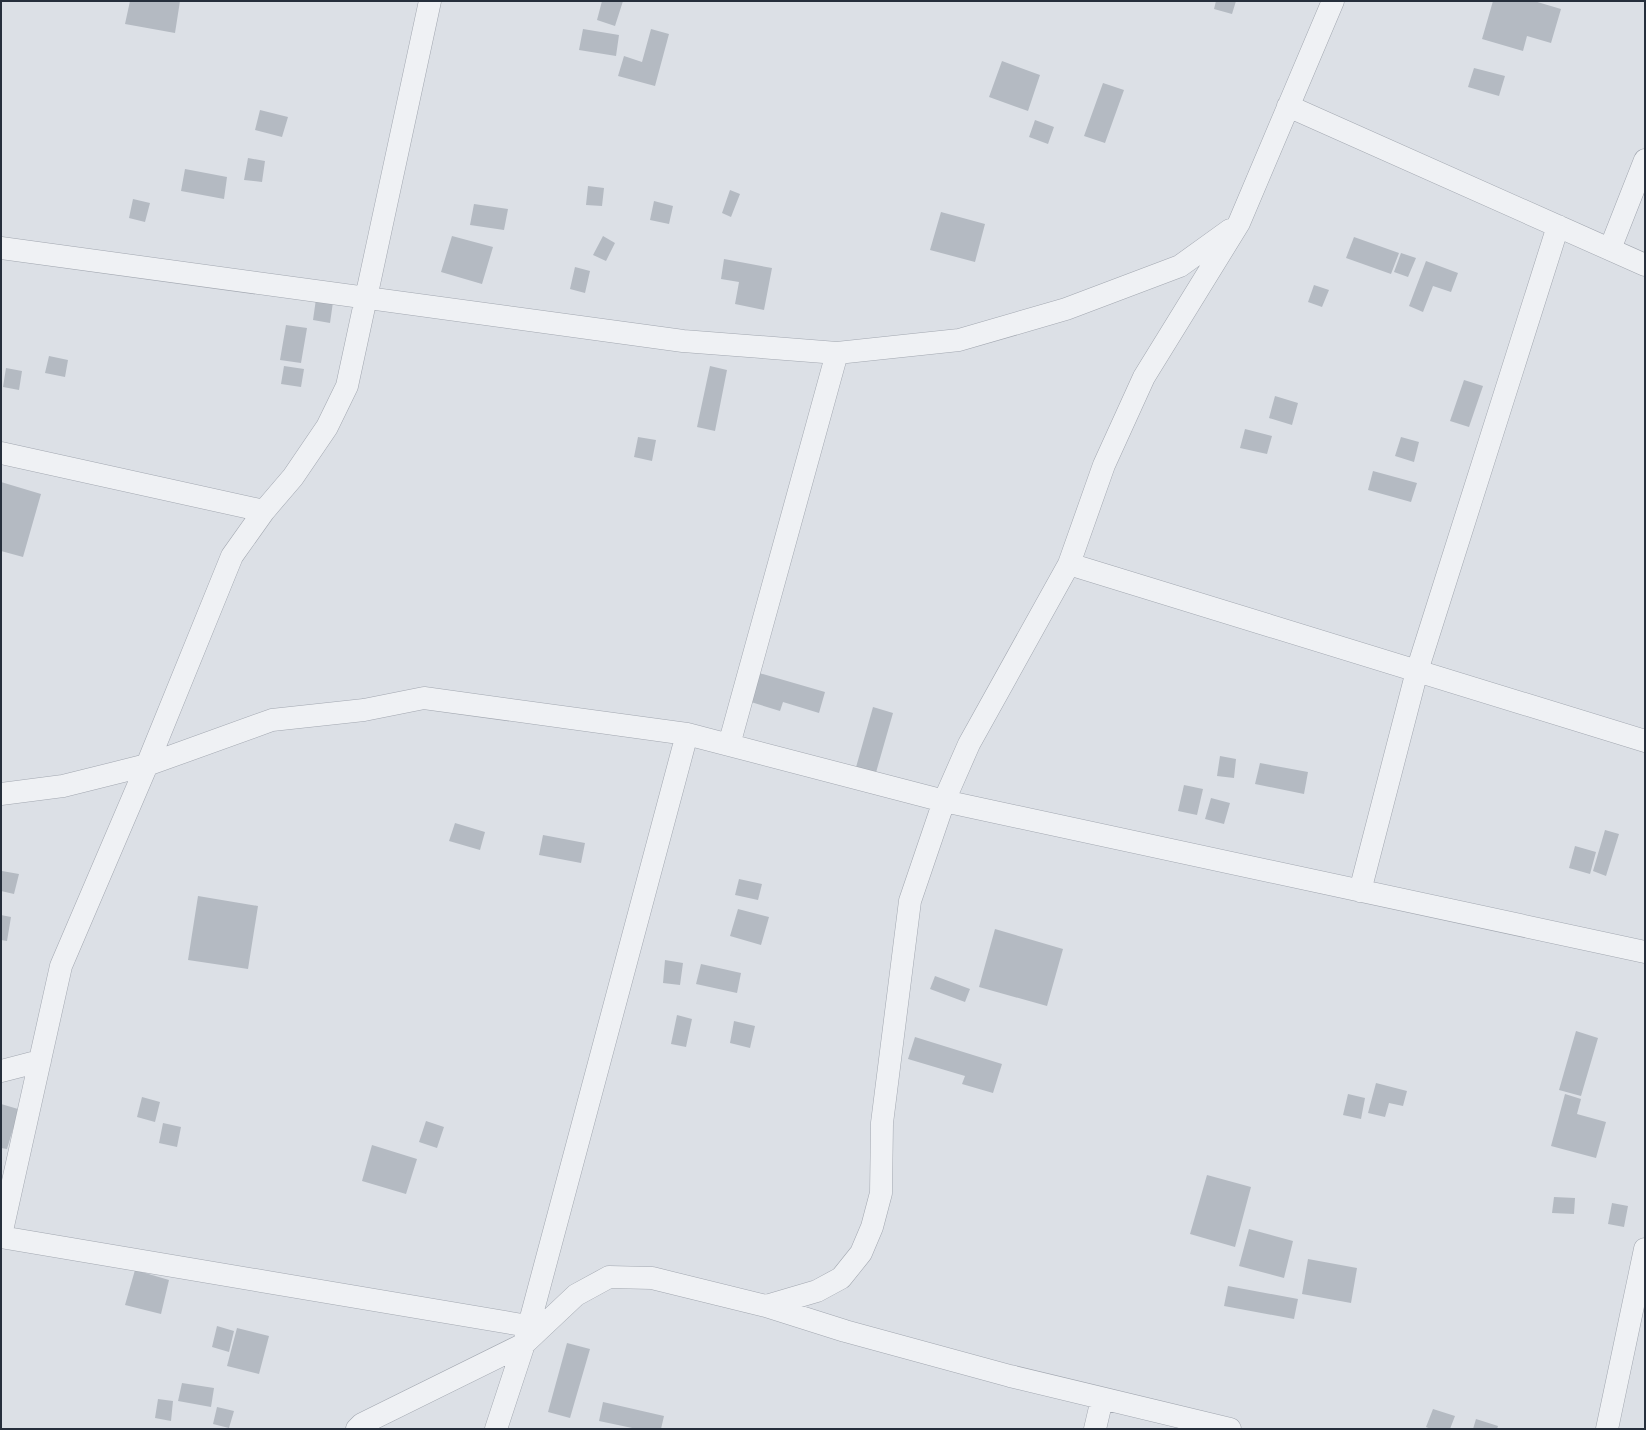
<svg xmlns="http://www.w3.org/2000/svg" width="1646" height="1430" font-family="'Titillium Web',sans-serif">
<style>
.building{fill:#b4bac2}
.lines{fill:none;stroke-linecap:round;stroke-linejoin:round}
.street-casing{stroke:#a2a7b0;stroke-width:23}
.street{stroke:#eff1f4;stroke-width:22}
</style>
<rect width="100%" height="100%" fill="#dce0e6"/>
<!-- building -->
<path class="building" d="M130 1H180L175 33 125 24Z
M602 1H623L615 26 597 20Z
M1216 1H1236L1232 14 1214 9Z
M1493 1H1534L1561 9 1551 43 1527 36 1523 51 1482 39Z
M583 29 619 35 616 56 579 50Z
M651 29 669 34 655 86 618 76 624 56 642 62Z
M1002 61 1040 75 1028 111 989 97Z
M1474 68 1505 76 1499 96 1468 87Z
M1103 83 1124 90 1105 143 1084 136Z
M260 110 288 117 282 137 255 130Z
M1035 120 1054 127 1048 144 1029 137Z
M248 158 265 161 262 182 244 180Z
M185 169 227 177 224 199 181 191Z
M588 186 604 188 602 206 586 205Z
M730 190 740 194 731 217 722 213Z
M133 199 150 203 145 222 129 218Z
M654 201 673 206 669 224 650 220Z
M474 204 508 209 504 230 470 225Z
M941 212 985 224 975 262 930 250Z
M452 236 493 247 482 284 441 272Z
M603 236 615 243 606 261 593 255Z
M1354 237 1399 253 1391 274 1346 258Z
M1401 253 1416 258 1408 277 1394 272Z
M724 259 772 268 764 310 735 304 739 282 721 279Z
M1426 261 1458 273 1451 292 1433 286 1423 312 1409 306Z
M575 267 590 271 585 293 570 289Z
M1314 285 1329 290 1322 307 1308 302Z
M316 299 333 302 330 323 313 320Z
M286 325 307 328 301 363 280 360Z
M49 356 68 360 65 377 45 373Z
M284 366 304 369 301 387 281 384Z
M710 366 727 370 715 431 697 427Z
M6 368 22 371 19 390 3 387Z
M1464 380 1483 386 1469 427 1450 421Z
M1275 396 1298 403 1292 425 1269 418Z
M1245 429 1272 436 1267 454 1240 448Z
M638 437 656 440 652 461 634 457Z
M1401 437 1419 442 1414 462 1395 456Z
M1373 471 1417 483 1411 502 1368 490Z
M1 482 41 494 23 557 1 551Z
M759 673 825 692 819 713 783 702 780 711 751 702Z
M873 707 893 713 871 790 851 785Z
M1220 756 1236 759 1234 778 1217 776Z
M1260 763 1308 772 1304 794 1255 784Z
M1184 785 1203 789 1197 815 1178 811Z
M1211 798 1230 803 1224 824 1205 819Z
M455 823 485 832 480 850 449 841Z
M1605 830 1619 834 1606 876 1593 871Z
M543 835 585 843 581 863 539 855Z
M1575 846 1596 852 1590 874 1569 868Z
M2 871 19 874 14 894 1 891Z
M739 879 762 884 758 900 735 895Z
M198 896 258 906 248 969 188 960Z
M738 909 769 917 761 945 730 936Z
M1 915 11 917 7 941 1 940Z
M995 929 1063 949 1047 1006 979 987Z
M665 960 683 963 680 985 663 983Z
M701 964 741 973 737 993 696 984Z
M935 976 970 989 965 1002 930 989Z
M677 1015 692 1019 686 1047 671 1044Z
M734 1021 755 1026 750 1048 730 1043Z
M1576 1031 1598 1038 1581 1096 1559 1090Z
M915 1037 1002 1064 993 1093 962 1084 965 1076 908 1059Z
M1376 1083 1407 1091 1403 1106 1389 1103 1385 1117 1368 1113Z
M1348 1094 1365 1098 1361 1119 1343 1115Z
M1565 1094 1581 1099 1577 1114 1606 1122 1596 1158 1551 1146Z
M142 1097 160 1102 155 1122 137 1117Z
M1 1104 35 1114 30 1134 13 1129 7 1149 1 1148Z
M426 1121 444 1127 437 1148 419 1142Z
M163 1123 181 1127 177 1147 159 1143Z
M372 1145 417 1159 406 1194 362 1181Z
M1207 1175 1251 1187 1235 1247 1190 1234Z
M1554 1197 1575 1198 1574 1214 1552 1213Z
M1612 1203 1628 1206 1624 1227 1608 1224Z
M1249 1229 1293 1241 1284 1278 1239 1266Z
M1308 1259 1357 1268 1351 1303 1302 1294Z
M135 1270 169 1280 161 1314 125 1305Z
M1228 1286 1298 1299 1294 1319 1224 1306Z
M217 1326 234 1331 229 1352 212 1347Z
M237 1328 269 1336 259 1374 227 1366Z
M567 1343 590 1349 570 1418 548 1412Z
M182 1383 214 1388 211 1407 178 1401Z
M158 1399 173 1401 171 1421 155 1418Z
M603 1402 664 1416 661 1429H637L599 1421Z
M217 1407 234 1411 229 1428 213 1424Z
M1433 1409 1455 1416 1450 1429H1431L1426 1427Z
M1476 1419 1498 1426 1497 1429H1473Z"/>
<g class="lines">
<!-- street casing -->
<g class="street-casing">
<path id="street" d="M1288 106 1645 265
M1 248 683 341 837 353 959 340 1066 309 1180 266 1230 230
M1610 249 1645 160
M1 453 264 511
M1069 564 1645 741
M729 745 837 353
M1 794 63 786 147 765 272 720 364 710 424 698 687 734 944 801 1645 952
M1360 891 1417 671 1558 226
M1 1071 40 1061
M1 1235 61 966 147 765 232 556 264 511 293 477 327 427 347 386 430 1
M1 1237 528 1326
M766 1306 817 1291 841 1278 861 1253 872 1227 881 1193 882 1123 910 901 944 801 969 744 1069 564 1104 465 1144 377 1239 223 1333 1
M357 1429 362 1424 524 1344 576 1295 609 1277 652 1278 766 1306 845 1331 1010 1376 1230 1429
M496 1429 524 1344 687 734
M1095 1429 1102 1399
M1607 1429 1645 1249"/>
</g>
<!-- street -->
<use href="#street" class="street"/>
</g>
<!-- border -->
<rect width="1646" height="1430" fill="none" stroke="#262f3c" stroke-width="4"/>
</svg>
